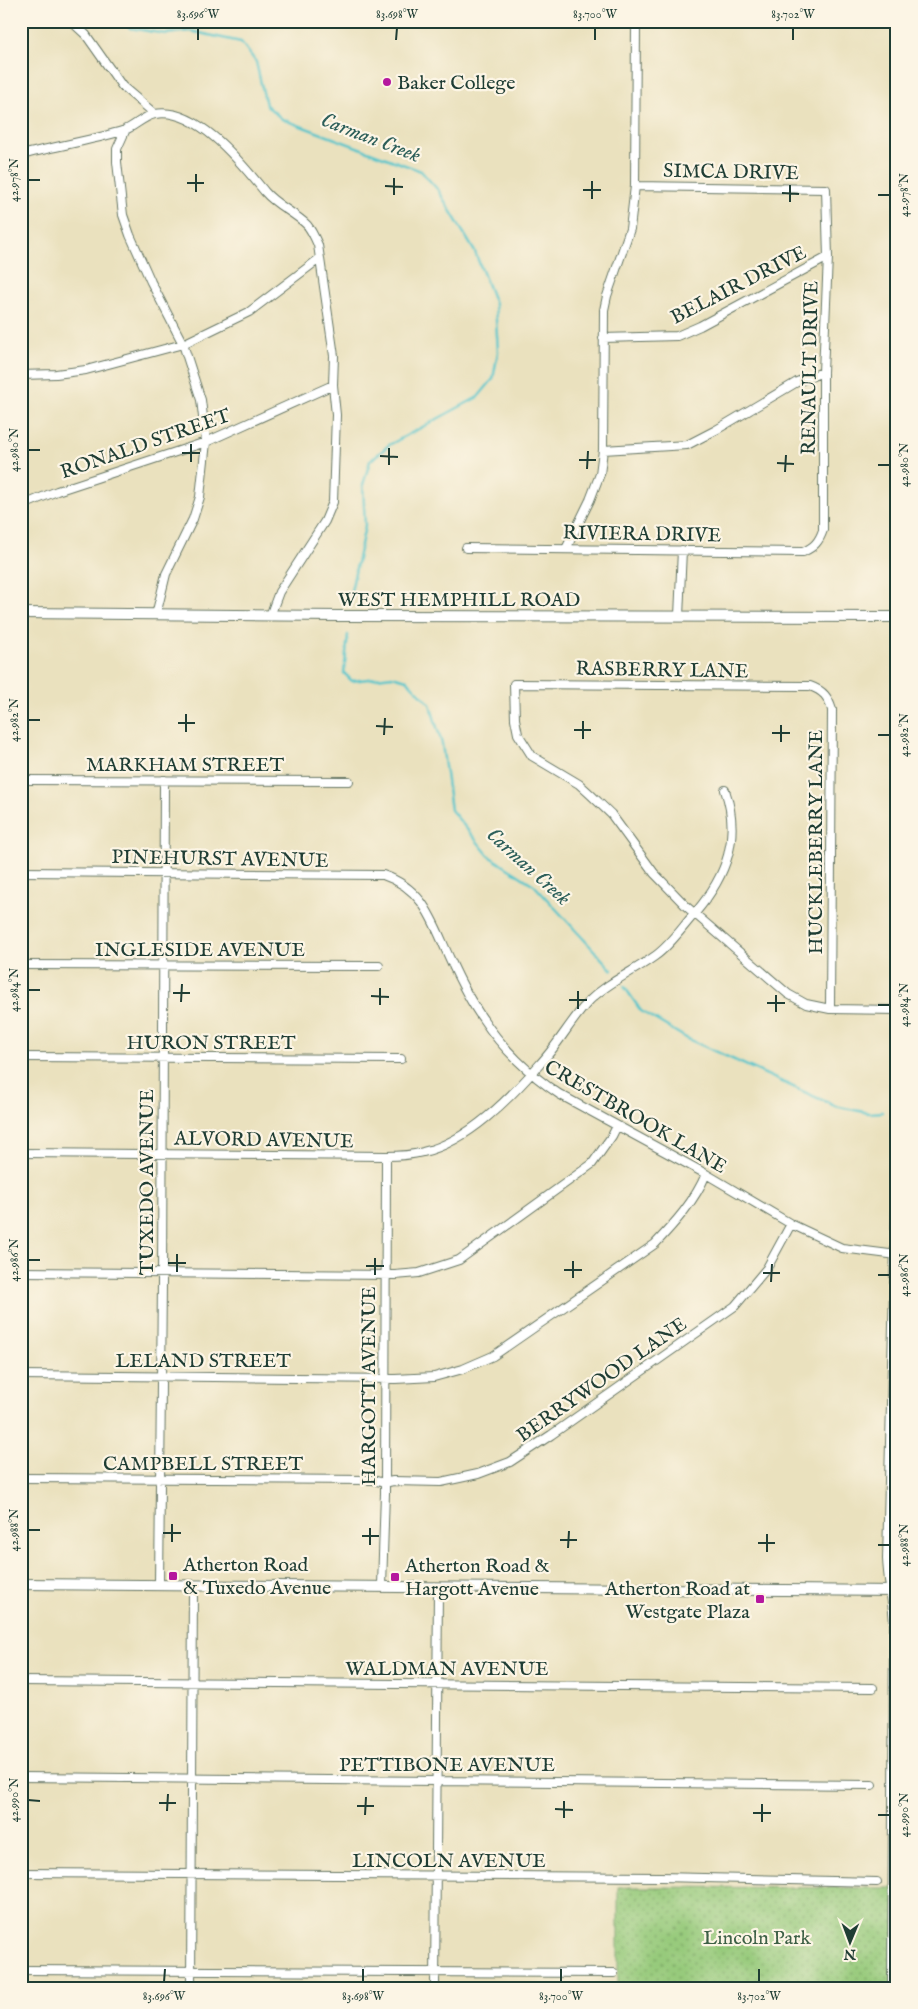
<svg xmlns="http://www.w3.org/2000/svg" width="918" height="2009" font-family="'IM FELL English',serif">
<style>
.green{fill:url(#green-dots);stroke:#5b8458}
.lines{fill:none;stroke-linecap:round;stroke-linejoin:round}
.stream{stroke:#57c5cb;stroke-width:2.5}
.minor-casing{stroke:#667664;stroke-width:10}
.tertiary-casing{stroke:#667664;stroke-width:12}
.minor{stroke:#fff;stroke-width:8}
.tertiary{stroke:#fff;stroke-width:10}
.ticks{fill:none;stroke:#1f3d34;stroke-width:2}
.poi-dot{fill:#b5179e;stroke:#fcf5e5;stroke-width:2}
.labels{text-anchor:middle;stroke-width:4.5;stroke-linejoin:round;paint-order:stroke}
.poi-label{font-size:20px;fill:#1f3d34;stroke:#fcf5e5;text-anchor:start}
.street-label{font-size:20px;fill:#1f3d34;stroke:#fcf5e5}
.park-label{font-size:20px;fill:#3d6046;stroke:#fcf5e5}
.water-label{font-size:21px;font-style:italic;fill:#2d5f5a;stroke:#fcf5e5}
.neatline{fill:none;stroke:#1f3d34;stroke-width:2}
.ticks-label{font-size:12px;text-anchor:middle;fill:#1f3d34}
</style>
<defs>
<pattern id="green-dots" width="8" height="8" patternUnits="userSpaceOnUse" patternTransform="scale(1.25)"><rect width="8" height="8" fill="#97ca7b"/><path d="M2 2h.1M6 6h.1" fill="none" stroke="#7ba566" stroke-width="1.8" stroke-linecap="round"/></pattern>
</defs>
<rect width="100%" height="100%" fill="#fcf5e5"/>
<filter id="ink" filterUnits="userSpaceOnUse"><feTurbulence type="fractalNoise" baseFrequency=".02" numOctaves="2"/><feDisplacementMap in="SourceGraphic" scale="10" xChannelSelector="R" yChannelSelector="G"/><feConvolveMatrix kernelMatrix="1 2 1 2 8 2 1 2 1" color-interpolation-filters="sRGB"/></filter>
<filter id="wash" filterUnits="userSpaceOnUse"><feTurbulence type="fractalNoise" baseFrequency=".0096" numOctaves="4" result="noise"/><feDisplacementMap in="SourceGraphic" scale="20" xChannelSelector="R" yChannelSelector="G"/><feGaussianBlur stdDeviation="1.12" result="paint"/><feColorMatrix in="noise" values="0 0 0 0 0 0 0 0 0 0 0 0 0 0 0 0 0 1.4 0 .05"/><feComposite in="paint" operator="in"/></filter>
<g filter="url(#wash)">
<rect width="100%" height="100%" fill="#eae1be"/>
<!-- green -->
<path class="green" d="M618 1887 897 1888V1988H618Z"/>
<g class="lines">
<!-- stream -->
<path class="stream" d="M121 21 130 28 166 34 190 31 241 42 256 62 266 105 282 119 421 171 438 190 475 252 495 304 498 352 493 379 478 397 389 445 370 461 363 485 365 526 350 596
M348 635 344 673 352 681 392 676 407 680 430 704 442 744 451 810 490 857 534 885 612 970
M624 986 641 1011 686 1038 835 1106 869 1113 882 1112"/>
</g>
</g>
<g filter="url(#ink)">
<g class="lines">
<!-- minor casing -->
<g class="minor-casing">
<path id="minor" d="M71 21 86 35 122 86 155 114
M126 129 117 149V162L123 215 130 235 151 282 183 344 201 400 206 442 200 497 193 519 166 574 156 615
M21 155C55 146 91 141 125 130 135 126 144 116 155 114 197 106 242 164 265 192 277 206 294 212 307 225 312 231 315 238 318 245L334 356 333 385 336 415 333 502 325 521 279 592 270 616
M603 338 677 336 700 326 828 257
M21 375 56 374 86 370 183 344 249 312 319 259
M603 450 687 445 716 430 797 382 823 372
M21 506 57 491 206 442 333 385
M466 548 803 552C814 547 819 542 823 530V372L828 257 826 189 635 186
M566 549 590 500 600 474 603 450 604 310 607 296 630 229 635 186 636 21
M679 616 682 550
M21 780 349 781
M21 872 383 875C425 889 433 923 450 959 459 979 470 1001 483 1019 502 1048 530 1075 559 1094L706 1174 791 1224 842 1248 897 1255
M21 965 379 966
M830 1009 832 710C828 697 824 691 810 686L514 684 515 719 518 734 532 756 579 784 591 795 611 814 654 873 687 907 788 994 806 1004 830 1009 897 1010
M21 1057 401 1059
M21 1153 386 1156C398 1156 412 1155 423 1152 468 1142 511 1097 540 1064 558 1045 571 1020 589 1001 608 982 633 972 655 956 671 945 683 926 696 912 727 875 741 837 725 790
M21 1272 395 1275 419 1273 459 1260 592 1164 612 1136 617 1126
M21 1375 395 1379 434 1377 463 1369 493 1356 655 1244C674 1224 695 1201 706 1174
M21 1478 373 1480 384 1483 393 1481 441 1482 478 1474 510 1462 551 1435 735 1306 767 1268 791 1224
M159 1585 162 1283 164 780
M382 1586 385 1493 386 1156
M21 1681 873 1688
M21 1777 872 1785
M21 1873 660 1877 877 1882
M21 1970 614 1973
M191 1988 193 1585
M435 1988 438 1587
M892 1988 894 1624C893 1602 888 1581 887 1559L897 1170"/>
</g>
<!-- tertiary casing -->
<g class="tertiary-casing">
<path id="tertiary" d="M21 613 339 616 897 617
M21 1584 897 1591"/>
</g>
<!-- minor -->
<use href="#minor" class="minor"/>
<!-- tertiary -->
<use href="#tertiary" class="tertiary"/>
</g>
</g>
<!-- ticks -->
<path class="ticks" d="M198 40V28M396 40 397 28M595 40V28M793 40V28M28 180H40M187 183H204M385 186 403 187M583 190H601M196 192V174M782 193 799 194M394 195V178M878 195H890M592 199V181M790 202V185M28 450H40M182 453H200M380 456 398 457M579 460H596M191 462V444M777 463 794 464M389 465V448M878 465H890M587 469 588 451M785 472 786 455M28 720H40M178 723H195M376 726 393 727M574 730H591M186 732V714M772 733H790M384 735 385 718M878 735H890M583 739V721M781 742V725M28 990H40M173 993H190M371 996 389 997M569 1000H587M181 1002 182 984M767 1003H785M380 1005V988M878 1005H890M578 1009V991M776 1012V995M28 1260H40M168 1263H186M366 1266H384M564 1270H582M177 1272V1254M763 1273H780M375 1275V1258M878 1275H890M573 1278V1261M771 1282 772 1264M28 1530H40M163 1533H181M362 1536H379M560 1540H577M172 1542V1524M758 1543H775M370 1545V1528M878 1545H890M568 1548 569 1531M767 1552V1534M28 1800 40 1801M159 1803H176M357 1806H374M555 1809 573 1810M167 1811 168 1794M753 1813H771M365 1815 366 1797M878 1815H890M564 1818V1801M762 1822V1804M164 1982 165 1969M363 1982V1969M561 1982V1969M759 1982V1969"/>
<!-- markers -->
<g class="poi-dot">
<circle cx="387" cy="82" r="5"/>
<rect x="168" y="1571" width="10" height="10" rx="2.5"/>
<rect x="390" y="1572" width="10" height="10" rx="2.5"/>
<rect x="755" y="1594" width="10" height="10" rx="2.5"/>
</g>
<g class="labels">
<!-- poi labels -->
<g class="poi-label">
<text x="397" y="89">Baker College</text>
<text x="183" y="1571">Atherton Road<tspan x="183" dy="23">&amp; Tuxedo Avenue</tspan></text>
<text x="405" y="1572">Atherton Road &amp;<tspan x="405" dy="23">Hargott Avenue</tspan></text>
<text x="750" y="1595" text-anchor="end">Atherton Road at<tspan x="750" dy="23">Westgate Plaza</tspan></text>
</g>
<!-- street labels -->
<g class="street-label">
<text transform="translate(731 171) rotate(1)" y="7">SIMCA DRIVE</text>
<text transform="translate(738 284) rotate(-27)" y="7">BELAIR DRIVE</text>
<text transform="translate(809 368) rotate(-89)" y="7">RENAULT DRIVE</text>
<text transform="translate(145 443) rotate(-19)" y="7">RONALD STREET</text>
<text transform="translate(642 533) rotate(1)" y="7">RIVIERA DRIVE</text>
<text x="459" y="606">WEST HEMPHILL ROAD</text>
<text transform="translate(662 669) rotate(1)" y="7">RASBERRY LANE</text>
<text x="185" y="771">MARKHAM STREET</text>
<text transform="translate(815 842) rotate(-90)" y="7">HUCKLEBERRY LANE</text>
<text transform="translate(220 858) rotate(1)" y="7">PINEHURST AVENUE</text>
<text x="200" y="956">INGLESIDE AVENUE</text>
<text x="211" y="1049">HURON STREET</text>
<text transform="translate(636 1116) rotate(30)" y="7">CRESTBROOK LANE</text>
<text transform="translate(264 1139) rotate(1)" y="7">ALVORD AVENUE</text>
<text transform="translate(146 1182) rotate(-90)" y="7">TUXEDO AVENUE</text>
<text x="203" y="1367">LELAND STREET</text>
<text transform="translate(601 1379) rotate(-35)" y="7">BERRYWOOD LANE</text>
<text transform="translate(368 1386) rotate(-90)" y="7">HARGOTT AVENUE</text>
<text x="203" y="1470">CAMPBELL STREET</text>
<text x="447" y="1675">WALDMAN AVENUE</text>
<text x="447" y="1771">PETTIBONE AVENUE</text>
<text x="449" y="1867">LINCOLN AVENUE</text>
</g>
<!-- park labels -->
<g class="park-label">
<text x="757" y="1944">Lincoln Park</text>
</g>
<!-- water labels -->
<g class="water-label">
<text transform="translate(371 137) rotate(21)" y="7">Carman Creek</text>
<text transform="translate(529 866) rotate(42)" y="7">Carman Creek</text>
</g>
</g>
<!-- margin -->
<rect width="918" height="2009" fill="none" stroke="#fcf5e5" stroke-width="55"/>
<!-- north arrow -->
<g transform="translate(850 1942) rotate(181)" stroke="#fcf5e5" stroke-width="4" paint-order="stroke">
<path d="M0-4L9 19L0 12L-9 19Z" fill="#1f3d34"/>
<text y="-8" font-size="14" font-weight="bold" text-anchor="middle" fill="#1f3d34">N</text>
</g>
<rect x="28" y="28" width="862" height="1954" class="neatline"/>
<g class="ticks-label">
<text x="198" y="18">83.696°W</text>
<text x="397" y="18">83.698°W</text>
<text x="595" y="18">83.700°W</text>
<text x="793" y="18">83.702°W</text>
<text transform="translate(14 180) rotate(-90)" y="4">42.978°N</text>
<text transform="translate(904 195) rotate(-90)" y="4">42.978°N</text>
<text transform="translate(14 450) rotate(-90)" y="4">42.980°N</text>
<text transform="translate(904 465) rotate(-90)" y="4">42.980°N</text>
<text transform="translate(14 720) rotate(-90)" y="4">42.982°N</text>
<text transform="translate(904 735) rotate(-90)" y="4">42.982°N</text>
<text transform="translate(14 990) rotate(-90)" y="4">42.984°N</text>
<text transform="translate(904 1005) rotate(-90)" y="4">42.984°N</text>
<text transform="translate(14 1260) rotate(-90)" y="4">42.986°N</text>
<text transform="translate(904 1275) rotate(-90)" y="4">42.986°N</text>
<text transform="translate(14 1530) rotate(-90)" y="4">42.988°N</text>
<text transform="translate(904 1545) rotate(-90)" y="4">42.988°N</text>
<text transform="translate(14 1800) rotate(-90)" y="4">42.990°N</text>
<text transform="translate(904 1815) rotate(-90)" y="4">42.990°N</text>
<text x="164" y="2000">83.696°W</text>
<text x="363" y="2000">83.698°W</text>
<text x="561" y="2000">83.700°W</text>
<text x="759" y="2000">83.702°W</text>
</g>
</svg>
